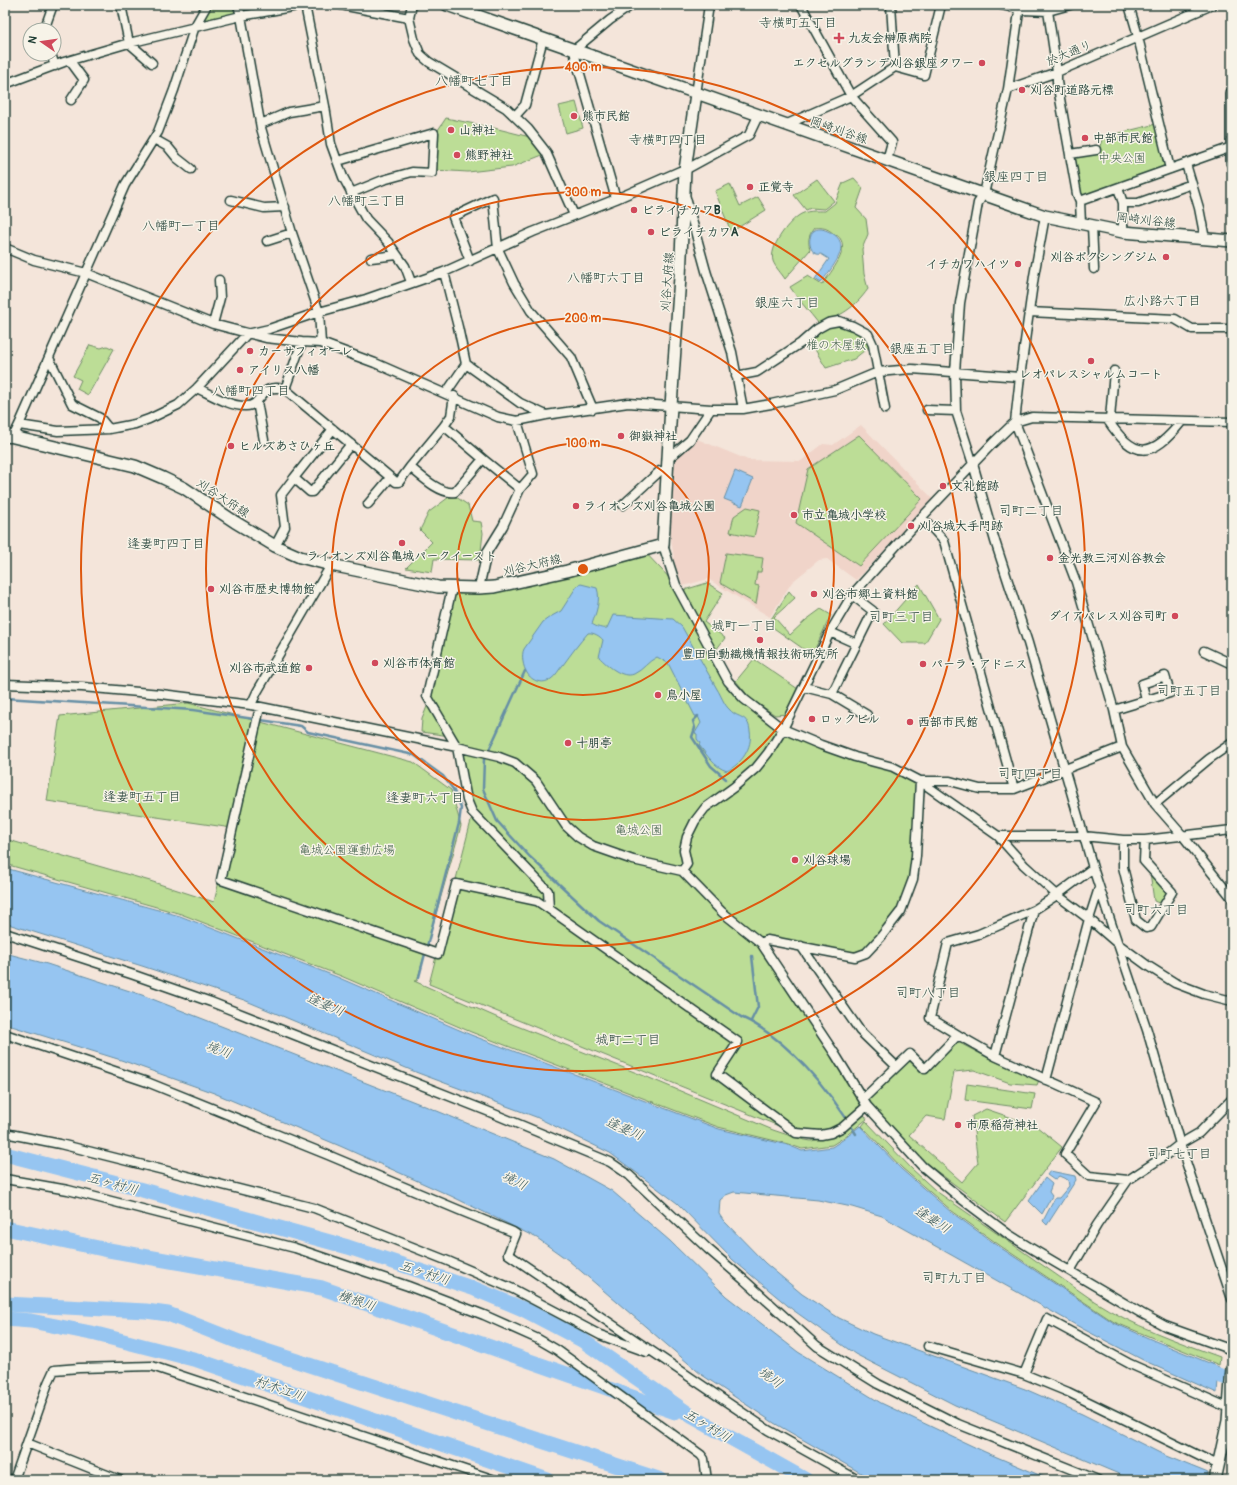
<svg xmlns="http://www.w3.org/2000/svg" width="1237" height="1485" font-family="Pangolin,'Klee One',sans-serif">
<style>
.built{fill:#f0d4c9}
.green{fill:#bcdd96;stroke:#6e8d65}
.water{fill:#96c5f1;stroke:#668fa5}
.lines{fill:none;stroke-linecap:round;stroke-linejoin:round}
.stream{stroke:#668fa5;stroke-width:2.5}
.river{stroke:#96c5f1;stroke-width:15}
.minor-casing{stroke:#1f3d34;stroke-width:11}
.major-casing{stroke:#1f3d34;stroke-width:14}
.minor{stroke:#f7f3e8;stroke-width:8}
.major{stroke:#f7f3e8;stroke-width:11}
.ring{fill:none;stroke:#de580e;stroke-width:2}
.poi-dot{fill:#d1495b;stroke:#f7f3e8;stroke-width:1.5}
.labels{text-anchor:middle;stroke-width:3;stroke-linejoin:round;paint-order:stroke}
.poi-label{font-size:12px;font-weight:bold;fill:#1f3d34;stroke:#f7f3e8;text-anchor:start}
.street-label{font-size:12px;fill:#1f3d34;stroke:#f7f3e8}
.park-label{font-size:12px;fill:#3e5d48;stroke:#f7f3e8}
.neighbourhood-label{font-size:13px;fill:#1f3d34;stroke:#f7f3e8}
.water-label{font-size:13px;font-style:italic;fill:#37585a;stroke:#f7f3e8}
.centre{fill:#de580e;stroke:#f7f3e8;stroke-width:2}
.ring-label{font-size:12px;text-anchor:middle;font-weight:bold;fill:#de580e;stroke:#f7f3e8;stroke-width:3;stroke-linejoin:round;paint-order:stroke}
</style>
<rect width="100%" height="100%" fill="#f4e5da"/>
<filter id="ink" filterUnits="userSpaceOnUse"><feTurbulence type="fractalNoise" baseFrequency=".025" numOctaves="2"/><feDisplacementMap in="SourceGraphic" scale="8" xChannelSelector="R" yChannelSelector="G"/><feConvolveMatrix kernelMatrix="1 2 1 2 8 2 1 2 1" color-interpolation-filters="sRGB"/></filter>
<g filter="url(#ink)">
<!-- built -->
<path class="built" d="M861 425 933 499 856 580 827 559 819 560 792 582 770 617 708 579 683 586 675 565 670 532 675 460 697 439 748 460 801 461 823 444 833 445Z"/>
<!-- green -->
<path class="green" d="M211 5H233L235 13 204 20Z
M576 102 583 128 566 133 559 106Z
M446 118 494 128 534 138 545 154 512 167 468 172 434 170 436 133Z
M1156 124 1167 167 1086 196 1080 194 1074 157 1098 152 1103 137Z
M854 178 863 188 856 208 866 219 868 234 862 249 864 274 868 289C854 309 840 316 819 324 809 311 799 301 790 287L808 276 822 285C829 274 848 253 841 240 840 237 836 235 834 234 827 228 823 227 814 228 808 236 808 241 810 250L785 279C782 274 775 267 773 261 769 247 787 224 798 216 806 210 816 211 825 211L835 203 843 183Z
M817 179 834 201 824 209 811 208 806 210 794 195Z
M730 184 740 206 758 197 766 210 731 232 715 191Z
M839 325 866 337 870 346 854 359 826 368 810 341C819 332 826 326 839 325Z
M90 345 101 348 107 346 114 349 88 395 77 389 81 380 73 376Z
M859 435 922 499 859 566 796 523 808 469Z
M449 497H456L468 505 472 521 481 522 483 533 480 560 434 559 432 572 406 568 432 542 420 530 429 512Z
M747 507 760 510 754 537 730 532 734 516Z
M643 550 676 585 728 681 783 729 920 781 916 856 901 911 880 938 855 957 793 944 761 943 867 1106 837 1130 796 1133 429 984 472 817 450 736 421 732 422 719 428 704 427 696 452 588H479Z
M726 553 763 558 761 572H757L755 585 759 586 756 604 720 583Z
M707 583 723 593 704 622 725 638 716 650 684 590Z
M919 584 939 619 925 643H902L884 624Z
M789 591 795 598 774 617 790 635 806 620 821 609 831 615 812 655 768 624Z
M754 659 798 689 788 714 775 715 750 698 736 681Z
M188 703 413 762 451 790 461 826 417 981H414L512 1024 647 1077 773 1130 800 1139 811 1141 827 1138 839 1133 863 1113 867 1119 843 1138 832 1145 802 1149 788 1144 718 1127 471 1032 341 976 181 914 5 864V839L150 881 214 902 232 828 47 801 60 716Z
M1150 872 1168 892 1161 904 1154 901Z
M956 1041 990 1059 1039 1080 1037 1085 1010 1083 974 1070 954 1072 945 1119 926 1116 909 1135 962 1182 978 1163 972 1116 986 1109 1036 1126 1062 1147 1005 1222 923 1161 868 1101 909 1058 924 1074Z
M967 1084 1035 1094 1032 1109 965 1100Z
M866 1121 912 1169 936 1191 1094 1301C1133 1326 1176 1341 1220 1357L1219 1365 1114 1322 1002 1247 952 1211 902 1168 862 1126Z"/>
<!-- water -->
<path class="water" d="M822 229C858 240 834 264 821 283L815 279 829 259 821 254C809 257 806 235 815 230 817 229 819 229 822 229Z
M735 471 753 479 742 506 724 499Z
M581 584 597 588C601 600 596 613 592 624 596 627 603 629 607 628L613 615 673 619 682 627C694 648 705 668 717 689 721 695 724 705 730 710 738 719 748 714 750 731 753 748 741 764 727 771 714 767 707 755 699 745L700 743 697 739V734L695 733 701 723 698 716H695L668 663 657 657C648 661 643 670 634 674 622 679 607 665 599 657L603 640C600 636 593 632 588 633 579 643 571 654 563 665 559 669 556 676 551 679 542 685 532 681 527 673 523 667 521 655 524 649L543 622 550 617 561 611 577 586Z
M5 868 180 916 337 977 471 1035 719 1129 788 1145 802 1151 832 1147 844 1139 860 1126 901 1169 951 1212 1001 1248 1114 1323 1155 1341 1219 1367 1217 1393 1145 1361 1083 1329 882 1216 852 1207 818 1200 734 1192 726 1195 720 1200 719 1214 723 1220 765 1263 802 1294 839 1318 873 1334 1025 1389 1082 1414 1166 1456 1208 1473 1206 1480H1133L955 1405 855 1354 793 1310 733 1260 677 1203 610 1153 536 1117 418 1073 244 1000 142 966 5 923Z
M5 953 47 964 142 995 425 1106 554 1159 612 1191 670 1241 726 1296 798 1352 881 1403 985 1452 1051 1480H875L866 1476 774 1423 702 1375 568 1260 537 1238 451 1196 340 1146 214 1093 121 1060 5 1024Z
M1050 1171 1075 1176 1076 1180 1047 1225 1043 1221 1055 1198H1059L1069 1186 1068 1180 1059 1176 1054 1180 1047 1175Z
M1045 1178 1052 1184 1049 1192 1052 1196 1042 1214 1029 1201Z"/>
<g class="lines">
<!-- stream -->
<path class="stream" d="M5 698 193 710 301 726 308 732 414 755 443 776 453 789 461 808 459 823 419 977
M698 716 693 721 695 728 692 737 711 766 726 779
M488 752 525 671
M484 759 483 789 497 821 530 857 599 921 741 1017C786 1037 831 1092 856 1134
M751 1021 758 1007 752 956"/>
<!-- river -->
<path class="river" d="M5 1154 117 1183 348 1247 475 1289 523 1309 582 1340 693 1417 806 1480
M5 1228 103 1249 322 1288 675 1412
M5 1304 146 1311 168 1314 239 1342 661 1480
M5 1319 31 1321 96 1334 197 1360 548 1480
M1199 1368 1232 1380"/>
<!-- minor casing -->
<g class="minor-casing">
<path id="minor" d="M121 5 129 43 152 63
M303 5 241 16 261 128 292 233 319 312 321 343
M305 5 325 106 331 144 343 177 366 219 388 242 405 266 411 282
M341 5 409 18
M412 5 409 18 414 39 420 54 429 62 506 108 528 129 546 152 574 215
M801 5 851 96 892 142 887 160
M891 5 895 67
M1001 5 1023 10 1048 11 1070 5
M1020 5 1008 89 984 194 978 203 960 303 955 372 956 411 973 464 995 541 1028 643 1093 868 1118 944 1148 966 1175 983 1204 994 1232 1001
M1129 5 1136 29 1170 169
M1048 11 1057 72V82L1077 194 1080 201 1081 224
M44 30 53 5
M51 54 55 66
M70 61 84 80 71 100
M5 84 64 62 129 43 241 16 238 5
M1008 89 1057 72 1212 5
M696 94 709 5
M515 116 525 105 543 39
M261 124 289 112 325 106
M785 125 851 96 895 67 924 75 941 5
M154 139 168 147 177 158 191 169
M1070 154 1096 150
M338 161 434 133 432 173 412 172 383 180 351 193
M1186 164 1199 208 1205 239
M1118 188 1123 203V232
M686 198 706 271 732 352 743 409
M616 199 576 60 574 50 610 20 632 5
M231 200 264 208 285 207
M1080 201 1232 147
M1123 203H1138L1192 184
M1092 226 1094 269
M267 241 292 233
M5 248 34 260 86 273 213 324 266 338 302 342 321 343 375 363 498 417 517 421 546 415 628 403 711 409H743L771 404 835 390 878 372 912 369 1020 377 1015 422 1076 582 1114 710 1122 747 1155 804 1183 836 1232 898
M371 258 397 255
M470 261 453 217 493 198 498 249 514 283 531 311 571 357 593 409
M444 272 458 327 466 364
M1029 312 1175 319 1192 329H1232
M213 324 220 298 219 280
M49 358 72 404 100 418 109 429
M736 376 757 372 801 343 817 329 828 323 839 321 853 326 868 334 873 345 885 409
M1020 377 1034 276 1045 216
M197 388C210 394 231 407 246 406 264 406 257 383 285 389L396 482H399L410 467
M285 389 302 342
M446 393 466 364 520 403 546 415
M257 402 264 440
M927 410 956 411
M1107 419C1134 460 1152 459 1182 421
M1110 419 1114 371
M19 425 58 431 109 429 135 424 149 419 178 405 197 388 247 334 269 329 319 312 366 299 444 272 533 232 616 199 680 171 685 170 749 135 758 116
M444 426 451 416 454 396
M333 429 294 478 310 492H312L351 444
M9 438 13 437 19 425 125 185 158 132 174 90 195 26 207 5
M483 459 444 426 410 467C421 476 441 495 455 492L483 459 520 489
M668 459 690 440 711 409
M368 504 390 478
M623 505 660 471H667
M922 517 944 541 1014 789
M663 545 676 585 728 681 744 699 783 729 821 745 855 757 893 767 920 781 998 836 1024 865 1057 895 1089 919 1118 944 1147 1030 1180 1144 1232 1299
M275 546 285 527 281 495 294 478
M452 588 427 696 457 747 467 800 472 812 548 891 549 909 738 1042 717 1074 796 1133 821 1135 831 1133 843 1127 867 1106
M479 588 487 552 503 526 520 489 533 474 517 421
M830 632 857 644
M1204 651 1232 664
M5 684 82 687 161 694 251 705 457 747 499 757 515 763 536 781 566 826 578 837 593 846 633 860 682 871 722 912 761 943 835 1054 867 1106 922 1166 959 1197 1008 1234 1034 1250 1141 1313 1165 1326 1232 1350
M804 687 832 694 873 611 852 595
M832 694 867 715
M251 705 257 692 331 565
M260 707 221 880 438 954 456 884 537 901 549 909
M1114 710 1170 693 1165 676 1142 684 1146 700
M1155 804 1209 759 1232 743
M998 836H1083L1123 840H1145L1232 830
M1123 840V867L1136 920 1146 928 1151 927 1172 892 1144 861 1145 840
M682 871 687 864 684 850 687 837 695 821 705 808 734 787 756 768 768 753 783 729 830 632 852 595 922 517 993 443 1015 422 1032 417 1232 422
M5 933 134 975 211 1002 487 1111 610 1162 629 1175 708 1249 743 1279 817 1346 878 1384 958 1424 1098 1480
M761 943 767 940 855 957 866 953 880 938 901 911 913 879 916 856 920 781H950L980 789H1014L1122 747
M801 946 860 1031 896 1066
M5 1034 147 1082 328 1155 459 1210 513 1232 516 1234 508 1254 768 1430 858 1480
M958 1035 930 1018 948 943 979 934 1034 910 1057 895 1093 868
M995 1056 1034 910
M1046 1080 1089 919 1099 888
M863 1099 910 1054 925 1069 958 1035 995 1056 1096 1102 1065 1154 1089 1176 1128 1180 1166 1155 1180 1144 1199 1133 1232 1099
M5 1133 60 1144 314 1208 448 1261 513 1289 600 1335 647 1352
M5 1179 68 1190 295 1248 408 1286 484 1315 538 1339 557 1350 701 1455 704 1459 707 1480
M1070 1271 1097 1225 1128 1180
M928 1346 1024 1374 1068 1392 1218 1465
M1024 1374 1047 1319 1130 1364 1229 1408
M27 1443 120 1480
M14 1480 48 1383 54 1370 79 1368 152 1366 495 1480"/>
</g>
<!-- major casing -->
<g class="major-casing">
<path id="major" d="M447 5 1045 216 1123 232 1232 241
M1232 93V162
M5 435 135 466 163 478 184 488 235 522 275 546 300 557 331 565 438 587 479 588 494 587 567 571 663 545 671 406 680 277 685 170 696 94
M1215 1480 1228 1421 1232 1368"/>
</g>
<!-- minor -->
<use href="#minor" class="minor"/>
<!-- major -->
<use href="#major" class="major"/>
</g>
</g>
<!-- distance rings -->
<g class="ring">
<circle cx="583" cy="569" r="126"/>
<circle cx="583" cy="569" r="251"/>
<circle cx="583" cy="569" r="377"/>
<circle cx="583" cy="569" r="502"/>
</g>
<!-- markers -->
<g class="poi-dot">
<path d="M837 32h4v4h4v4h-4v4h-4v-4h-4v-4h4z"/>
<circle cx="982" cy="63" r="4"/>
<circle cx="1022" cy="90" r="4"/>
<circle cx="574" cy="116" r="4"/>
<circle cx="451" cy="130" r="4"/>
<circle cx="1085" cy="138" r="4"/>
<circle cx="457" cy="155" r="4"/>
<circle cx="750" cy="187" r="4"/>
<circle cx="634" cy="210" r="4"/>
<circle cx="651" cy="232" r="4"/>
<circle cx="1166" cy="257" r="4"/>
<circle cx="1018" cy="264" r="4"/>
<circle cx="250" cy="351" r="4"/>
<circle cx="1091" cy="361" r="4"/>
<circle cx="240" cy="370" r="4"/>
<circle cx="621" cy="436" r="4"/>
<circle cx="231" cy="446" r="4"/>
<circle cx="943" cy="486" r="4"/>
<circle cx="576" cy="506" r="4"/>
<circle cx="794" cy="515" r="4"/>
<circle cx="911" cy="526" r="4"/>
<circle cx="402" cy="543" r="4"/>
<circle cx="1050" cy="558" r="4"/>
<circle cx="211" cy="589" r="4"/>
<circle cx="814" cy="594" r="4"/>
<circle cx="1175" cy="616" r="4"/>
<circle cx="760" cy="640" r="4"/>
<circle cx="375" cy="663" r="4"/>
<circle cx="923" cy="664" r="4"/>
<circle cx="309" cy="668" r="4"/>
<circle cx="658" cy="695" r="4"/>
<circle cx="812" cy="719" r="4"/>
<circle cx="910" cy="722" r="4"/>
<circle cx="568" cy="743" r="4"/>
<circle cx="795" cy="860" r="4"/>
<circle cx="958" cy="1125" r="4"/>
</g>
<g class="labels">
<!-- poi labels -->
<g class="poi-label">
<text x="848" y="42">九友会榊原病院</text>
<text x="974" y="67" text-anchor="end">エクセルグランデ刈谷銀座タワー</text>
<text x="1030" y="94">刈谷町道路元標</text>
<text x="582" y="120">熊市民館</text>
<text x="459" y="134">山神社</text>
<text x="1093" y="142">中部市民館</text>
<text x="465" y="159">熊野神社</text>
<text x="758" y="191">正覚寺</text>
<text x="642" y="214">ビライチカワB</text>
<text x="659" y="236">ビライチカワA</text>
<text x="1158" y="261" text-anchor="end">刈谷ボクシングジム</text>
<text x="1010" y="268" text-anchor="end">イチカワハイツ</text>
<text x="258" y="355">カーサフィオーレ</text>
<text x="248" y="374">アイリス八幡</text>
<text x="1091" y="378" text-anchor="middle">レオパレスシャルムコート</text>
<text x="629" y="440">御嶽神社</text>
<text x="239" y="450">ヒルズあさひヶ丘</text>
<text x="951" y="490">文礼館跡</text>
<text x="584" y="510">ライオンズ刈谷亀城公園</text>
<text x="802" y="519">市立亀城小学校</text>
<text x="919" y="530">刈谷城大手門跡</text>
<text x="402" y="560" text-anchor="middle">ライオンズ刈谷亀城パークイースト</text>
<text x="1058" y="562">金光教三河刈谷教会</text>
<text x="219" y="593">刈谷市歴史博物館</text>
<text x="822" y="598">刈谷市郷土資料館</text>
<text x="1167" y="620" text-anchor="end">ダイアパレス刈谷司町</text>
<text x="760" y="658" text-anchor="middle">豊田自動織機情報技術研究所</text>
<text x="383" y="667">刈谷市体育館</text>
<text x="931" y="668">パーラ・アドニス</text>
<text x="301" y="672" text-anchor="end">刈谷市武道館</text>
<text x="666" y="699">鳥小屋</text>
<text x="820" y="723">ロックビル</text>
<text x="918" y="726">西部市民館</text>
<text x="576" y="747">十朋亭</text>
<text x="803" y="864">刈谷球場</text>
<text x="966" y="1129">市原稲荷神社</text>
</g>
<!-- street labels -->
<g class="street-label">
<text transform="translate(1069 53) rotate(-23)" y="4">於大通り</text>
<text transform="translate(839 130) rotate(19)" y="4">岡崎刈谷線</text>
<text transform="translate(1146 220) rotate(6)" y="4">岡崎刈谷線</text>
<text transform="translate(667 282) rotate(-86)" y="4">刈谷大府線</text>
<text transform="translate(223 498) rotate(33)" y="4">刈谷大府線</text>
<text transform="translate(532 565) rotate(-13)" y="4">刈谷大府線</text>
</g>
<!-- park labels -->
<g class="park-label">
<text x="1122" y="162">中央公園</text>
<text x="836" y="349">椎の木屋敷</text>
<text x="639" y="834">亀城公園</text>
<text x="347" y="854">亀城公園運動広場</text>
</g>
<!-- neighbourhood labels -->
<g class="neighbourhood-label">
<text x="798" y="27">寺横町五丁目</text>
<text x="474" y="85">八幡町七丁目</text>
<text x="668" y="144">寺横町四丁目</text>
<text x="1016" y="181">銀座四丁目</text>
<text x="367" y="205">八幡町三丁目</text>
<text x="181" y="230">八幡町一丁目</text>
<text x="606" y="282">八幡町六丁目</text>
<text x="1162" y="305">広小路六丁目</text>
<text x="787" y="307">銀座六丁目</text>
<text x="922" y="353">銀座五丁目</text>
<text x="251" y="395">八幡町四丁目</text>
<text x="1031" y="515">司町二丁目</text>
<text x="166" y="548">逢妻町四丁目</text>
<text x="901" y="621">司町三丁目</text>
<text x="744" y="630">城町一丁目</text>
<text x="1189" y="695">司町五丁目</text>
<text x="1030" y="778">司町四丁目</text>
<text x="142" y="801">逢妻町五丁目</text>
<text x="425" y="802">逢妻町六丁目</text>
<text x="1156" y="914">司町六丁目</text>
<text x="928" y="997">司町八丁目</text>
<text x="628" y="1044">城町二丁目</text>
<text x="1179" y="1158">司町七丁目</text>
<text x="954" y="1282">司町九丁目</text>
</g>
<!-- water labels -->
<g class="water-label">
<text transform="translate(326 1004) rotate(23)" y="5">逢妻川</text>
<text transform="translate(219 1049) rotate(20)" y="5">境川</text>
<text transform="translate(625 1128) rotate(23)" y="5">逢妻川</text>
<text transform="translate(515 1180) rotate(26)" y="5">境川</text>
<text transform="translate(113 1183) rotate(15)" y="5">五ヶ村川</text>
<text transform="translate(933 1219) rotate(32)" y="5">逢妻川</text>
<text transform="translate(425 1272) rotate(18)" y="5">五ヶ村川</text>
<text transform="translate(357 1300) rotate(19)" y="5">横根川</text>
<text transform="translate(771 1377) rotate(36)" y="5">境川</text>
<text transform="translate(280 1388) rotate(19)" y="5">村木江川</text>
<text transform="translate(708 1425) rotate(31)" y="5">五ヶ村川</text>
</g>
</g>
<circle cx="583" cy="569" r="6" class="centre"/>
<g class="ring-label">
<text x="583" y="71">400 m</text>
<text x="583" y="196">300 m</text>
<text x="583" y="322">200 m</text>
<text x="583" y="447">100 m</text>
</g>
<!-- margin -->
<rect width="1237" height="1485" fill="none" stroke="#f7f3e8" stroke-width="20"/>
<rect x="10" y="10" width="1217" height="1465" fill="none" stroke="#1f3d34" stroke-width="1.5" filter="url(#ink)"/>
<!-- north arrow -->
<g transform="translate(42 42) rotate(283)"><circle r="19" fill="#f7f3e8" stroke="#a1aaa0"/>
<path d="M0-3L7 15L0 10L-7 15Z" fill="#d1495b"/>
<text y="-6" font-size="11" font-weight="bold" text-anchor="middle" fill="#1f3d34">N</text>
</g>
</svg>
